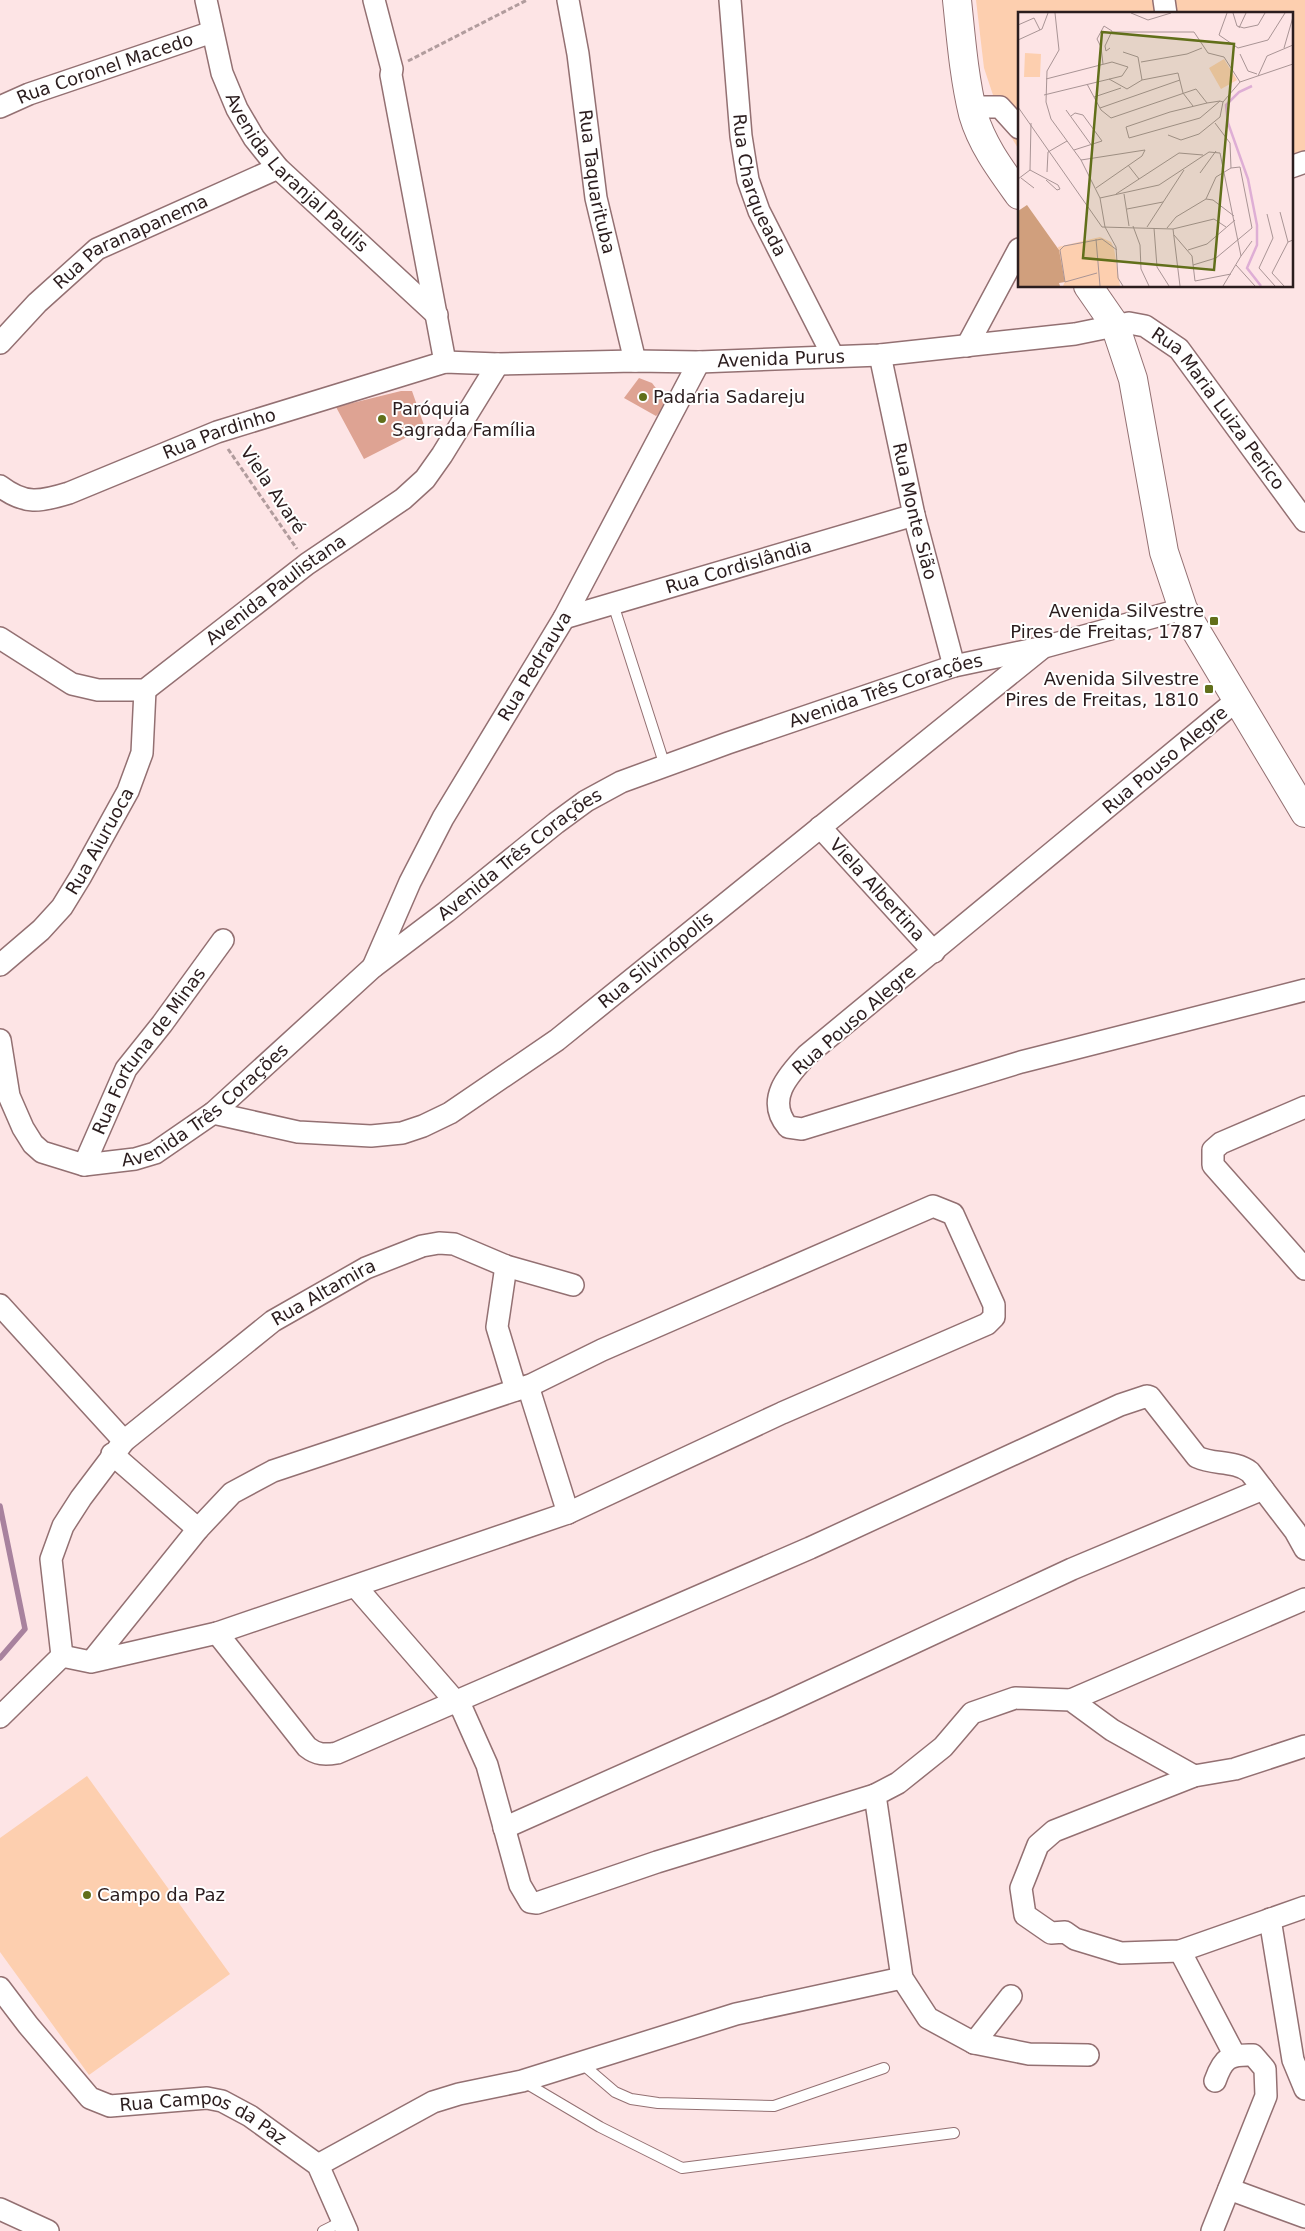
<svg xmlns="http://www.w3.org/2000/svg" width="1305" height="2231" font-family="'DejaVu Sans',sans-serif">
<style>
.green{fill:#fdcfaf}
.lines{fill:none;stroke-linecap:round;stroke-linejoin:round}
.stream{stroke:#a8829e;stroke-width:5.5}
.building{fill:#dea393}
.service-casing{stroke:#937072;stroke-width:12}
.minor-casing{stroke:#937072;stroke-width:24}
.secondary-casing{stroke:#937072;stroke-width:30}
.path{stroke:#b19c9d;stroke-width:3;stroke-dasharray:5 2.5;stroke-linecap:butt}
.service{stroke:#fff;stroke-width:10}
.minor{stroke:#fff;stroke-width:21}
.secondary{stroke:#fff;stroke-width:28}
.poi-dot{fill:#616f1a;stroke:#fff;stroke-width:2}
.labels{text-anchor:middle;stroke-width:4;stroke-linejoin:round;paint-order:stroke}
.street-label{font-size:18px;fill:#2b1d1e;stroke:#fff}
.poi-label{font-size:18px;fill:#2b1d1e;stroke:#fff;text-anchor:start}
.inset-river{fill:none;stroke:#deaed5;stroke-width:2.5}
.inset-road{fill:none;stroke:#a99495;stroke-width:1}
.view{fill:#616f1a;fill-opacity:0.15;stroke:#616f1a;stroke-width:2.5}
.inset-edge{fill:none;stroke:#2b1d1e;stroke-width:2.5}
</style>
<rect width="100%" height="100%" fill="#fde4e5"/>
<!-- green -->
<path class="green" d="M976 0H1305V172L1291 177V14H1019V150L1002 122 984 68Z
M87 1776 230 1974 89 2075 0 1952V1838Z"/>
<g class="lines">
<!-- stream -->
<path class="stream" d="M0 1506 25 1629 0 1658"/>
</g>
<!-- building -->
<path class="building" d="M639 378 652 383 662 396 665 408 656 416 624 398Z
M401 391H412L425 428 364 459 336 407Z"/>
<g class="lines">
<!-- service casing -->
<g class="service-casing">
<path id="service" d="M613 604 665 766
M580 2062 615 2092 631 2099 658 2103 774 2106 884 2068
M524 2082 600 2127 682 2168 954 2133
M323 2231 343 2221"/>
</g>
<!-- minor casing -->
<g class="minor-casing">
<g id="minor">
<path id="s1" d="M206 0 222 73 237 109 254 138 278 168 437 315"/>
<path d="M374 0 392 69 391 75 445 362"/>
<path id="s2" d="M568 0 578 54 596 198 635 361"/>
<path id="s3" d="M730 0 741 136 748 180 759 211 833 356"/>
<path d="M1164 0 1166 14"/>
<path id="s4" d="M0 107 29 94 212 32"/>
<path d="M972 107H1000L1019 128"/>
<path d="M1291 167 1305 162"/>
<path id="s5" d="M0 343 37 303 97 249 278 168"/>
<path d="M967 346 1019 249"/>
<path id="s6" d="M880 355 914 515 954 666"/>
<path id="s7" d="M0 486C25 505 40 502 69 493L217 432 445 362 498 364 635 361 699 362 880 355 1075 334 1129 323 1145 326 1179 349 1305 521"/>
<path id="s8" d="M564 618 914 515"/>
<path id="s9" d="M0 638 72 684 98 690H145L307 564 403 499 425 479 442 455 498 364"/>
<path d="M1237 700 807 1055C788 1075 765 1100 788 1127L802 1129 1021 1062 1305 990"/>
<path id="s10" d="M820 827 934 952"/>
<path id="s11" d="M0 965 41 930 62 907 81 876 128 791 142 753 145 690"/>
<path id="s12" d="M373 967 410 882 443 818 564 618 699 362"/>
<path id="s13" d="M0 1040 9 1096 23 1128 33 1144 42 1152 84 1165 135 1159 155 1153 213 1113 372 968 446 912 556 823 586 801 621 782 728 743 954 666 1044 647 1183 609"/>
<path d="M1305 1107 1221 1143 1213 1150V1165L1305 1269"/>
<path id="s14" d="M213 1113 298 1132 371 1136 402 1133 423 1126 450 1113 557 1040 1041 649"/>
<path id="s15" d="M84 1165 126 1069 162 1024 223 940"/>
<path d="M506 1266 497 1327 516 1390"/>
<path d="M0 1305 124 1441"/>
<path d="M528 1386 568 1513"/>
<path d="M112 1454 198 1529"/>
<path d="M356 1587 462 1709 487 1765 520 1885 530 1902 537 1903 657 1862 875 1795"/>
<path d="M217 1633 307 1747C317 1755 325 1755 337 1753L810 1548 1120 1405 1147 1396 1150 1397 1197 1457C1214 1465 1234 1460 1250 1472L1295 1531 1305 1549"/>
<path d="M62 1656 91 1662 217 1633 568 1513 782 1413 987 1324 994 1317V1305L953 1214 933 1206 602 1350 531 1385 273 1471 232 1493 198 1529 91 1662"/>
<path d="M1071 1700 1305 1599"/>
<path id="s16" d="M0 1717 62 1656 51 1559 63 1526 81 1498 124 1441 273 1321 366 1268 422 1246 439 1243 454 1244 506 1266 573 1285"/>
<path d="M1305 1746 1235 1769 1194 1776 1054 1831 1038 1845 1027 1873 1021 1888 1025 1915 1051 1933 1065 1932 1075 1939 1121 1953 1180 1951 1305 1907"/>
<path d="M504 1828 778 1706 1072 1569 1263 1489"/>
<path d="M1270 1919 1293 2060 1305 2089"/>
<path d="M1180 1951 1234 2054"/>
<path id="s17" d="M0 1988 28 2025 90 2098 110 2106 207 2098 222 2101 250 2116 318 2165 347 2231"/>
<path d="M974 2043 1011 1996"/>
<path d="M1088 2055 1029 2054 974 2043 928 2018 902 1978 875 1795 898 1783 943 1747 972 1713 1015 1698 1071 1700 1112 1730 1194 1776"/>
<path d="M318 2165 433 2102 459 2094 522 2081 736 2014 902 1978"/>
<path d="M1229 2189 1305 2217"/>
<path d="M0 2209 48 2231"/>
<path d="M1212 2231 1266 2096 1265 2069 1253 2055C1229 2054 1223 2058 1215 2081"/>
</g>
</g>
<!-- secondary casing -->
<g class="secondary-casing">
<path id="secondary" d="M957 0C961 38 964 77 973 114 982 145 1001 170 1019 195
M1088 286 1115 325 1133 379 1164 552 1183 609 1305 813"/>
</g>
<!-- path -->
<path class="path" d="M408 61 527 0
M228 449 297 549"/>
<!-- service -->
<use href="#service" class="service"/>
<!-- minor -->
<use href="#minor" class="minor"/>
<!-- secondary -->
<use href="#secondary" class="secondary"/>
</g>
<!-- markers -->
<g class="poi-dot">
<circle cx="643" cy="397" r="5"/>
<circle cx="382" cy="419" r="5"/>
<rect x="1209" y="616" width="10" height="10" rx="2.5"/>
<rect x="1204" y="684" width="10" height="10" rx="2.5"/>
<circle cx="87" cy="1895" r="5"/>
</g>
<g class="labels">
<!-- street labels -->
<g class="street-label">
<text dy="6" stroke="none"><textPath href="#s4" startOffset="112">Rua Coronel Macedo</textPath></text>
<text dy="6" stroke="none"><textPath href="#s1" startOffset="201">Avenida Laranjal Paulis</textPath></text>
<text dy="6" stroke="none"><textPath href="#s2" startOffset="184">Rua Taquarituba</textPath></text>
<text dy="6" stroke="none"><textPath href="#s3" startOffset="189">Rua Charqueada</textPath></text>
<text dy="6" stroke="none"><textPath href="#s5" startOffset="168">Rua Paranapanema</textPath></text>
<text dy="6" stroke="none"><textPath href="#s7" startOffset="808">Avenida Purus</textPath></text>
<text dy="6" stroke="none"><textPath href="#s7" startOffset="1286">Rua Maria Luiza Perico</textPath></text>
<text dy="6" stroke="none"><textPath href="#s7" startOffset="235">Rua Pardinho</textPath></text>
<text transform="translate(273 490) rotate(56)" y="6">Viela Avaré</text>
<text dy="6" stroke="none"><textPath href="#s6" startOffset="160">Rua Monte Sião</textPath></text>
<text dy="6" stroke="none"><textPath href="#s8" startOffset="182">Rua Cordislândia</textPath></text>
<text dy="6" stroke="none"><textPath href="#s9" startOffset="324">Avenida Paulistana</textPath></text>
<text dy="6" stroke="none"><textPath href="#s12" startOffset="342">Rua Pedrauva</textPath></text>
<text dy="6" stroke="none"><textPath href="#s13" startOffset="1116">Avenida Três Corações</textPath></text>
<text transform="translate(1165 760) rotate(-40)" y="6">Rua Pouso Alegre</text>
<text dy="6" stroke="none"><textPath href="#s11" startOffset="161">Rua Aiuruoca</textPath></text>
<text dy="6" stroke="none"><textPath href="#s13" startOffset="711">Avenida Três Corações</textPath></text>
<text dy="6" stroke="none"><textPath href="#s10" startOffset="85">Viela Albertina</textPath></text>
<text dy="6" stroke="none"><textPath href="#s14" startOffset="500">Rua Silvinópolis</textPath></text>
<text transform="translate(854 1020) rotate(-41)" y="6">Rua Pouso Alegre</text>
<text dy="6" stroke="none"><textPath href="#s15" startOffset="132">Rua Fortuna de Minas</textPath></text>
<text dy="6" stroke="none"><textPath href="#s13" startOffset="306">Avenida Três Corações</textPath></text>
<text dy="6" stroke="none"><textPath href="#s16" startOffset="574">Rua Altamira</textPath></text>
<text dy="6" stroke="none"><textPath href="#s17" startOffset="262">Rua Campos da Paz</textPath></text>
</g>
<!-- poi labels -->
<g class="poi-label">
<text x="653" y="403">Padaria Sadareju</text>
<text x="392" y="415">Paróquia<tspan x="392" dy="21">Sagrada Família</tspan></text>
<text x="1204" y="617" text-anchor="end">Avenida Silvestre<tspan x="1204" dy="21">Pires de Freitas, 1787</tspan></text>
<text x="1199" y="685" text-anchor="end">Avenida Silvestre<tspan x="1199" dy="21">Pires de Freitas, 1810</tspan></text>
<text x="97" y="1901">Campo da Paz</text>
</g>
</g>
<!-- overview -->
<g transform="translate(1018 12)">
<rect width="275" height="275" fill="#fde4e5"/>
<path d="M7 41 23 42 22 65H6ZM206 47 219 68 203 77 191 56ZM82 225 93 230 96 236 102 274H45L47 269 40 235Z" fill="#fdcfaf"/>
<path d="M9 193 41 238 47 270 41 271 42 274H0V199Z" fill="#d09f7d"/>
<path class="inset-river" d="M234 74 221 80 208 93 210 111 230 167 239 213V233L229 256 243 274"/>
<path class="inset-road" d="M37 1 41 38 29 59 28 90 33 107 63 148 82 186 87 215 98 235 100 266 105 274M113 1 130 8 153 1M209 1 201 23 220 36 250 28 267 1M215 1 219 14 226 16 240 13 247 1M0 13 16 6 22 18M221 16 228 1M94 20H176L190 41 206 45 222 70M0 28 24 17 30 1M266 36 275 5M222 42 230 59 239 62M123 50 169 42 184 36M85 52 83 35 79 27 86 14 94 19 87 34 88 39 92 36M240 64 249 44 275 33M91 67 109 77 124 68 120 45 105 40M124 68 160 61 165 81 175 94M69 72 83 98 93 106 178 77 189 91M26 83 104 64 110 55 94 50 28 67M76 85 103 76M202 89 182 106 111 126 108 115 152 100 189 91 202 89 205 90M0 95 84 215 155 217 196 207 208 215M82 96 162 68M48 98 74 134M53 104 57 101 65 103 84 129 56 138M197 111 212 131 213 156M150 123 163 128 181 122 202 105 205 90 222 70 275 52M63 148 127 138 124 144 78 176M110 153 121 167M12 158 40 173 42 177 39 178 28 168M29 160 30 140 49 129M182 161 198 139M3 166 16 176M0 167 12 158 13 111M98 182 161 141 185 143M106 182 111 214M82 186 141 173 191 140 202 141 223 244 205 274M109 197 145 190M262 200 270 230M249 202 255 226 241 256 257 274M115 214 122 233 123 257 131 274M129 215 166 158M136 216 139 255 151 274M149 216 158 205 188 187 195 188 216 204M155 217 162 274M156 223 174 244 177 269M78 227 82 274M170 238 189 232 217 208M223 244 234 229M175 253 198 246 234 216 222 155 213 156 198 165 188 187M218 253 237 274M79 261 47 270 42 238 46 234 84 227 99 238M177 269 213 262M266 274 254 261 270 230 275 228"/>
<path class="view" d="M84 20 216 32 196 258 65 246Z"/>
<rect width="275" height="275" class="inset-edge"/>
</g>
</svg>
